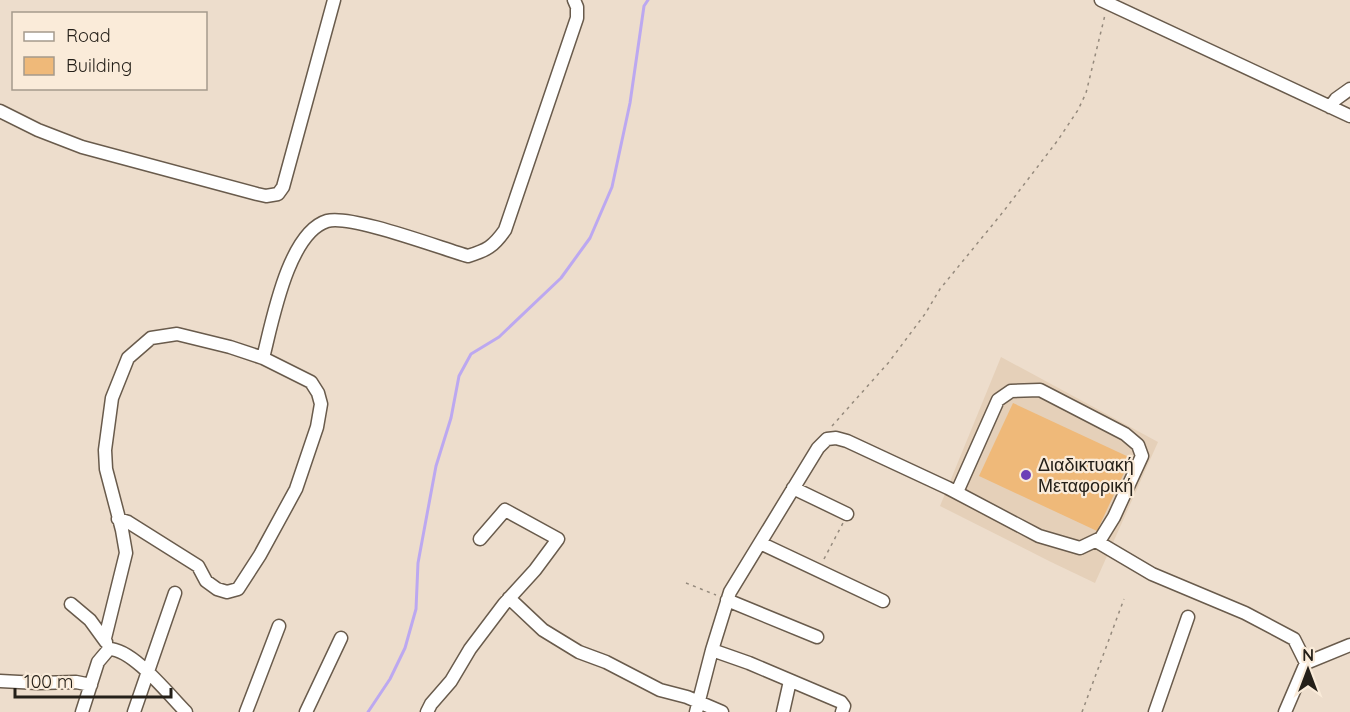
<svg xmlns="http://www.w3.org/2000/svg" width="1350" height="712" font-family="Quicksand,sans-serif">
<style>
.built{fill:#e5d0b9}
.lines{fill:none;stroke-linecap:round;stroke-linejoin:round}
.stream{stroke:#bca8f0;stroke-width:3}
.building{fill:#efb979}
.minor-casing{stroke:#695b4c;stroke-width:15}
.path{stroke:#958a7d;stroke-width:1.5;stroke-dasharray:3 4.5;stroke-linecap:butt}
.minor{stroke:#fff;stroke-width:12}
.poi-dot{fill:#6c3fb7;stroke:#faebd9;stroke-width:2}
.labels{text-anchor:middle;stroke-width:4.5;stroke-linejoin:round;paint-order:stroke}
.poi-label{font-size:18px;fill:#252019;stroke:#faebd9;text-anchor:start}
</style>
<rect width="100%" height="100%" fill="#edddcc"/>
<!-- built -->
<path class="built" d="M1001 357 1158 442 1095 583 1051 562 940 506Z"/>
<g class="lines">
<!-- stream -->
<path class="stream" d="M368 712 390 679 405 648 416 609 418 563 428 509 436 466 451 418 459 376 471 354 499 337 561 278 590 238 612 187 630 103 644 6 648 0"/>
</g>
<!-- building -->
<path class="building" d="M1013 403 1131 458 1097 531 979 476Z"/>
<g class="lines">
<!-- minor casing -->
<g class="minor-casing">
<path id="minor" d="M1101 0 1350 116
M1330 107 1336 99 1350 89
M0 111 38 130 82 147 257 194 266 196 278 194 283 187 334 0
M263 358C272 323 288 233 327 221 350 214 440 248 468 256 487 250 493 247 505 230L577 18V7L574 0
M793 488 847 514
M1096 541 1152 574 1245 613 1294 639 1306 663
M760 543 883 601
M509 598 543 630 579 652 606 662 660 690 687 697 722 712
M727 600 817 637
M71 604 90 620 106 642
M105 638 126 553 122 530 106 469 105 450 112 398 128 358 151 338 177 334 230 347 263 358 311 382 318 393 321 404 317 427 296 489 260 555 238 589 227 592 217 589 206 581 198 566 128 522 118 519
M712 650 749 663 841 702 844 706 842 712
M0 681 38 683 76 682 91 685
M82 712 98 662 109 649C133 649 169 695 186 712
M134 712 175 593
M246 712 279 626
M306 712 341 638
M427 712 431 704 451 681 470 649 504 604 535 570 558 539 505 510 480 539
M696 712 712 650 730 592 818 448 827 439 836 438 847 441 948 488 1039 536 1080 548 1101 538 1114 517 1142 456 1138 445 1125 434 1040 390 1011 391 998 400 957 492
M783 712 790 681
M1155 712 1188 617
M1285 712 1306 663 1350 645"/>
</g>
<!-- path -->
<path class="path" d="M832 426 889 362 925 314 940 289 1003 212 1058 140 1078 110 1086 93 1105 15
M824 559 843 523
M686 583 716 595
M1082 712 1124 599"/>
<!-- minor -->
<use href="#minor" class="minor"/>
</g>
<!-- markers -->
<circle class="poi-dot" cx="1026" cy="475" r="6"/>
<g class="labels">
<!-- poi labels -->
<g class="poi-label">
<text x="1038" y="471">Διαδικτυακή<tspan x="1038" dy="21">Μεταφορική</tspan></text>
</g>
</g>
<!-- legend -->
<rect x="12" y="12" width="195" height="78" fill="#faebd9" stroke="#a59a8c" stroke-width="1.5"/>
<rect x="24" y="32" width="30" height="9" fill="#ffffff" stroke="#a59a8c" stroke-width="1.5"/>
<text x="66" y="42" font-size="18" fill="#252019">Road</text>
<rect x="24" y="57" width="30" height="18" fill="#efb979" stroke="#a59a8c" stroke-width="1.5"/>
<text x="66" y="72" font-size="18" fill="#252019">Building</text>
<!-- north arrow -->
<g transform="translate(1308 670)" stroke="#faebd9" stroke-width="4.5" paint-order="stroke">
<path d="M0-4.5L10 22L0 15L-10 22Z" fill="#252019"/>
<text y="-9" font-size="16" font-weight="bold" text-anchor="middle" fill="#252019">N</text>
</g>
<!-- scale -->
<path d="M15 688v9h156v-9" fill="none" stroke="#252019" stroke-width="3"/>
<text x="24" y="688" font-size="18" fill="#252019" stroke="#faebd9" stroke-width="4.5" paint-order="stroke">100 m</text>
</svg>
